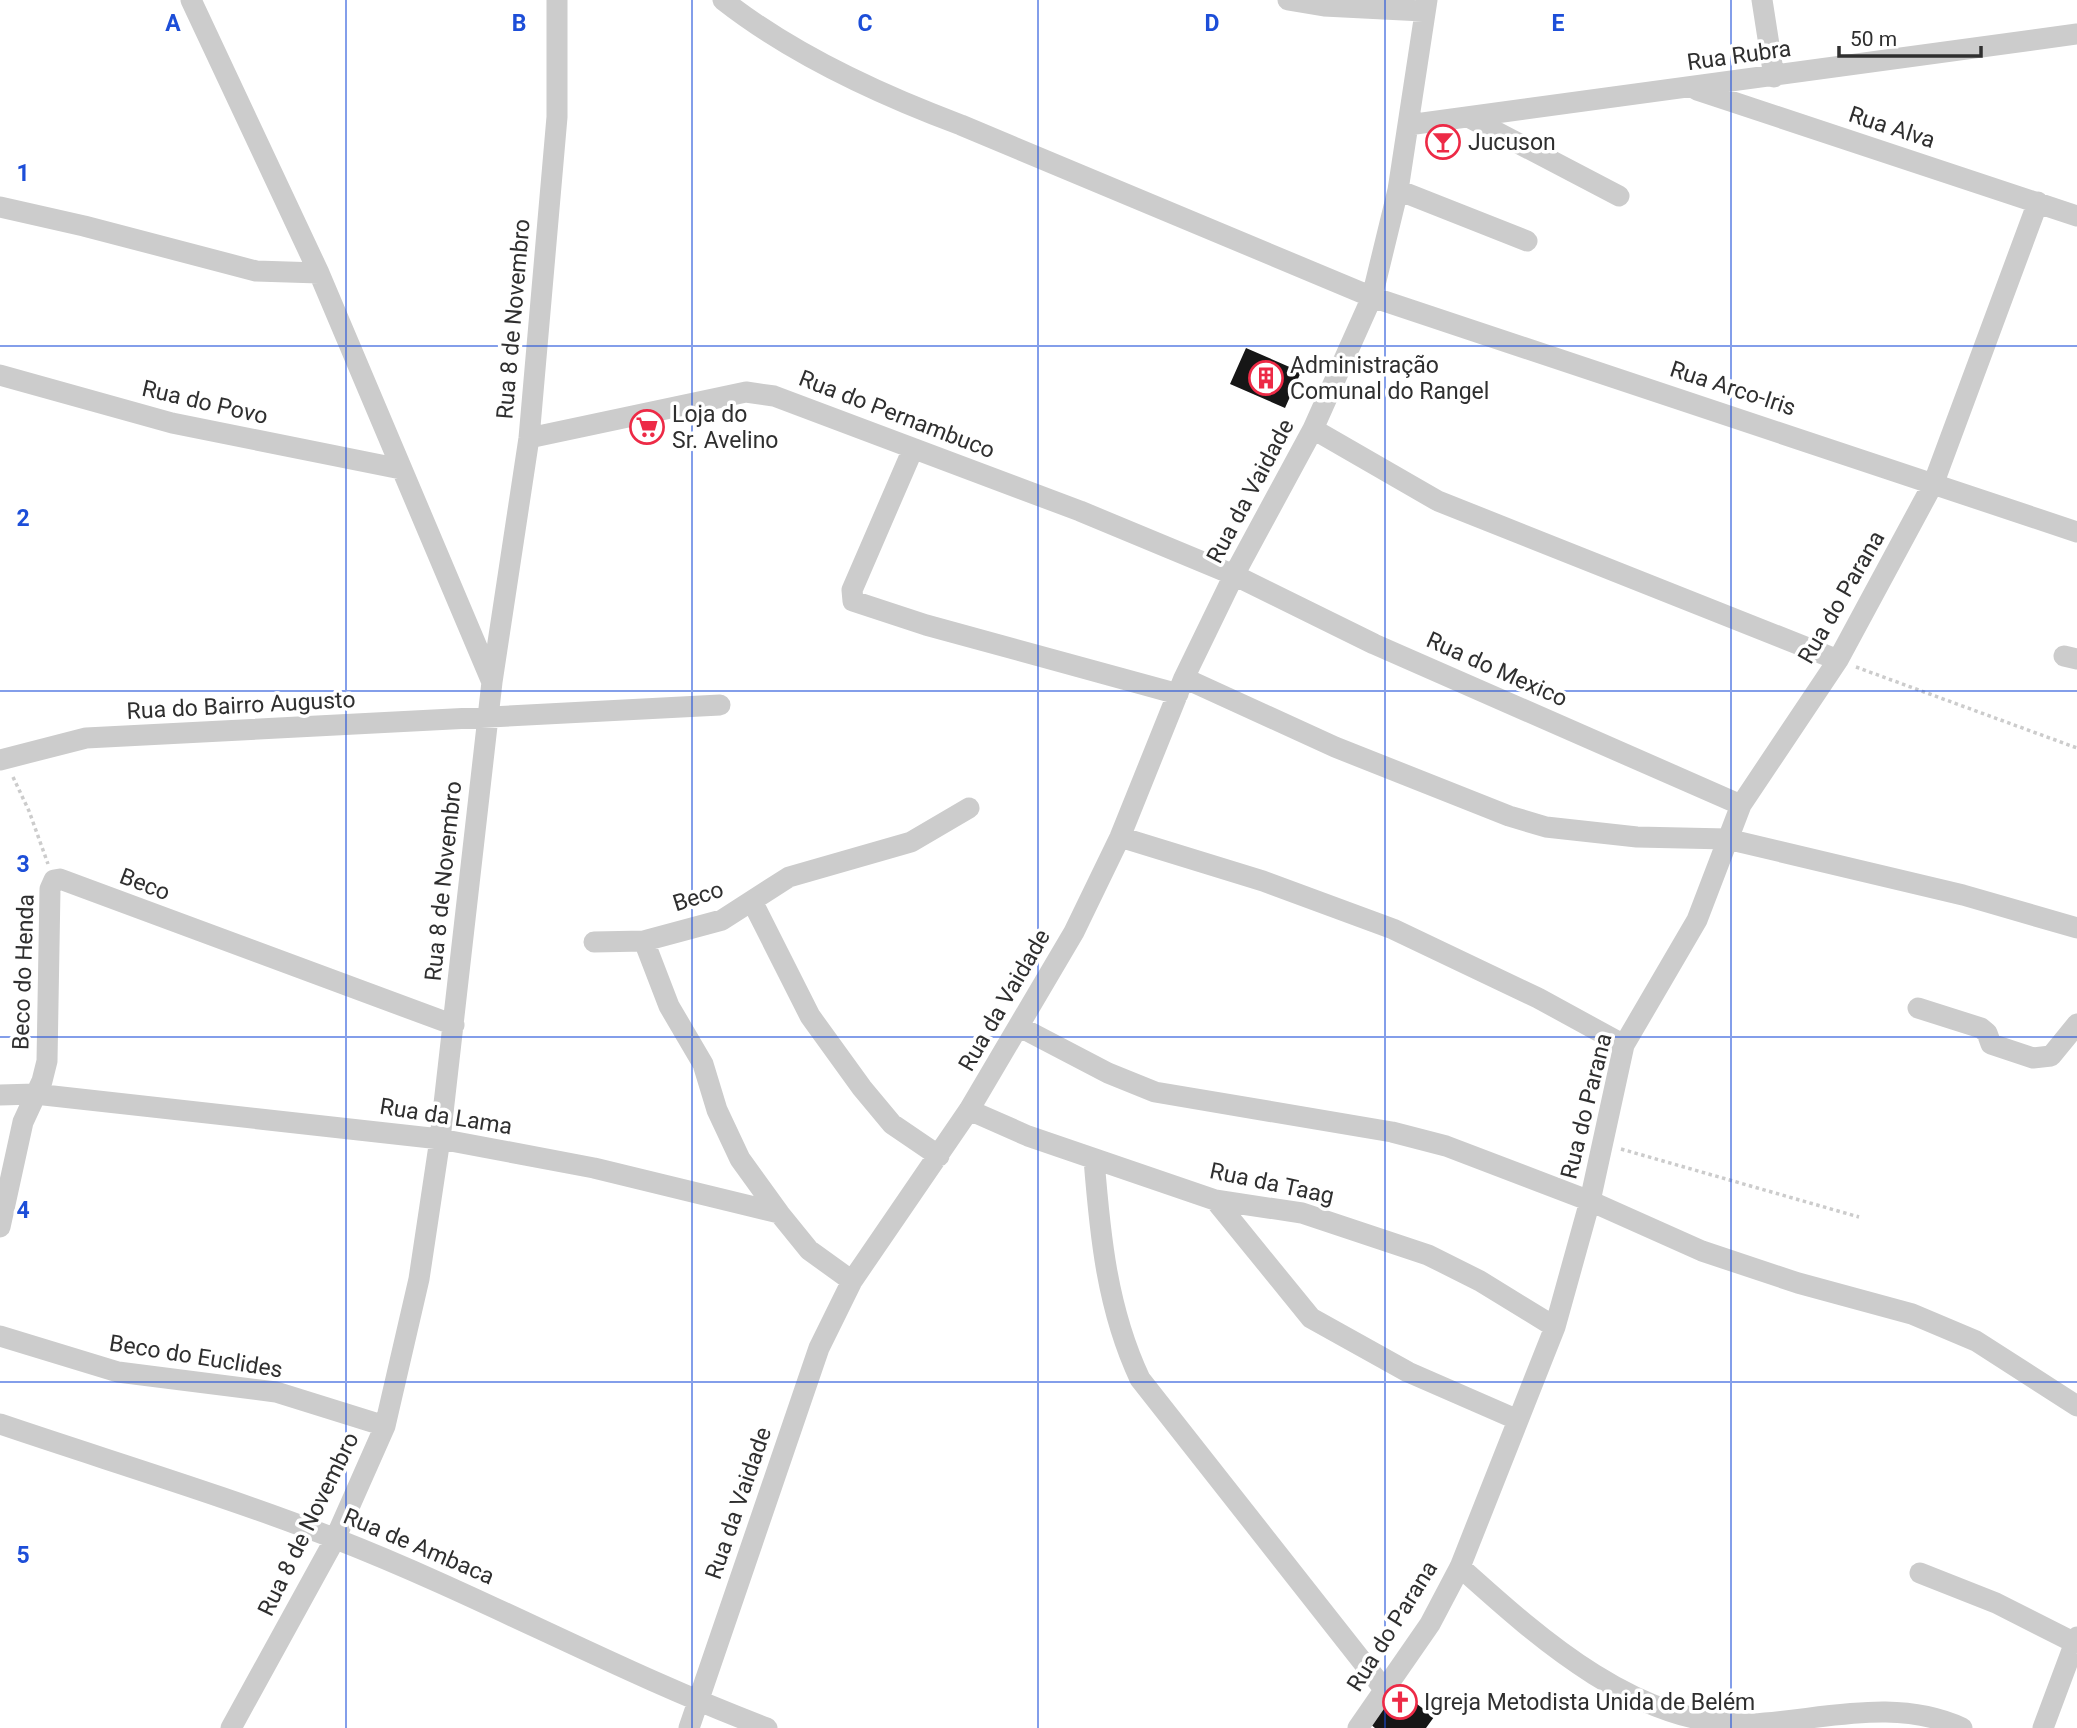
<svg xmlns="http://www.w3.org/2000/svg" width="2077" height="1728" font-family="Roboto,sans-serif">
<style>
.building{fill:#161616}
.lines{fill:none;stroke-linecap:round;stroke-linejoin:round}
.path{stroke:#ccc;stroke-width:3.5;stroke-dasharray:3.5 3.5;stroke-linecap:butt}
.minor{stroke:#ccc;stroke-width:21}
.grid{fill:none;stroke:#1d4ed8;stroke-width:2;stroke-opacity:0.55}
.labels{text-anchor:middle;stroke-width:7;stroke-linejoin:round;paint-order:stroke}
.street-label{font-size:23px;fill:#2f2f2f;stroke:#fff}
.poi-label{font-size:23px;fill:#2f2f2f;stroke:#fff;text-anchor:start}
.grid-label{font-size:23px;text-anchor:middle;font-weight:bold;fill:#1d4ed8;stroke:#fff;stroke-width:7;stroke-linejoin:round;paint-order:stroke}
</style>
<rect width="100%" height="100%" fill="#fff"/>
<!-- building -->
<path class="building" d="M1246 348 1301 372 1285 408 1230 384Z
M1396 1688 1434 1717 1426 1728H1375L1369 1723Z"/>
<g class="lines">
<!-- path -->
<path class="path" d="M1856 667 2077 748
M13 777 29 811 48 864
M1621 1149 1859 1217"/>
<!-- minor -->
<path class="minor" d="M191 0 319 273 491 680
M723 0C793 55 878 94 961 125L1372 297 2077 532
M1288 0 1324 6 1423 11
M1762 0 1774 77
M1697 90 2077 216
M1470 118 1619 196
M1408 125 2077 34
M1398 190 1527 241
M0 207 84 226 256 271 319 273
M0 375 172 423 401 469
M1313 429 1438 501 1838 660
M529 438 746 392 774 396 1080 511 1234 575 1374 644 1741 805
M913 449 852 590 853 601 926 625 1178 694
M2064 656 2077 659
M1184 678 1335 747 1509 816 1546 827 1637 837 1727 839 1963 895 2077 928
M0 760 86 738 720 705
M1120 837 1263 881 1393 929 1538 998 1624 1045
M753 903 810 1016 862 1088 892 1124 939 1156
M644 941 669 1006 703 1064 717 1110 740 1159 779 1213
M594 942 644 941 722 920 789 877 911 842 969 808
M1918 1008 1981 1028 1987 1033 1991 1044 2033 1058 2051 1056 2077 1024
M1020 1027 1108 1073 1155 1092 1392 1132 1446 1146 1590 1201 1702 1251 1798 1283 1912 1314 1976 1341 2077 1406
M0 1095 35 1094 440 1139 594 1168 779 1213 809 1250 852 1281
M969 1110 1028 1136 1215 1200 1302 1213 1428 1255 1480 1281 1555 1327
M1094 1159C1100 1235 1107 1309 1140 1379L1384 1689
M1215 1200 1311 1318 1408 1372 1518 1420
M0 1227 23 1122 42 1081 47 1061 50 889 54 880 60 879 454 1025
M0 1336 118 1372 276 1392 385 1426
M0 1424C112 1462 226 1496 336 1539 482 1596 620 1673 767 1728
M1460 1567C1539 1638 1638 1728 1752 1724 1822 1720 1895 1697 1962 1728
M1920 1573 1996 1603 2075 1643
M231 1728 335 1539 385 1426 419 1279 440 1139 492 682 529 438 557 117V0
M689 1728 819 1348 852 1281 969 1110 1074 932 1120 837 1184 678 1234 575 1313 429 1372 297 1398 190 1427 0
M1358 1728 1430 1624 1460 1567 1555 1327 1590 1201 1624 1045 1697 920 1741 805 1838 660 1934 482 2038 202
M2043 1728 2077 1637"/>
</g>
<!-- grid -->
<path class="grid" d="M346 0V1728M692 0V1728M1038 0V1728M1385 0V1728M1731 0V1728M0 346H2077M0 691H2077M0 1037H2077M0 1382H2077"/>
<!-- icons -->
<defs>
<g id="bar-ring" transform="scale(1.75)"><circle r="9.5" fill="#fff" stroke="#ed2a46" stroke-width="1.5"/><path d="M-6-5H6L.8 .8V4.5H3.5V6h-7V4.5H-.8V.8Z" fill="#ed2a46"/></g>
<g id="building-ring" transform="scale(1.75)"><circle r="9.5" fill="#fff" stroke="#ed2a46" stroke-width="1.5"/><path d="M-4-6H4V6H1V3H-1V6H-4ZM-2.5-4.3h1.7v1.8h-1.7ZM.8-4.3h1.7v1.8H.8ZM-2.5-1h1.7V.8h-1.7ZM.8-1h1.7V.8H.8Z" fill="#ed2a46"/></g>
<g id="supermarket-ring" transform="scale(1.75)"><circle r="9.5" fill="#fff" stroke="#ed2a46" stroke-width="1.5"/><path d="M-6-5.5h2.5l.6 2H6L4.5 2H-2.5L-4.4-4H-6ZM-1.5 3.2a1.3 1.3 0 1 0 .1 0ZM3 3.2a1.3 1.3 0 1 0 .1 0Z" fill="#ed2a46"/></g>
<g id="church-ring" transform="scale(1.75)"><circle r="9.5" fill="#fff" stroke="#ed2a46" stroke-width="1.5"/><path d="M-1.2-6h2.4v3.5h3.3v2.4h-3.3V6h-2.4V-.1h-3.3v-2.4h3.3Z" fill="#ed2a46"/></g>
</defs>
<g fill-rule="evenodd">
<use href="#bar-ring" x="1443" y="142"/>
<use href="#building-ring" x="1266" y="378"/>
<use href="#supermarket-ring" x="647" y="427"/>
<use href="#church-ring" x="1400" y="1702"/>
</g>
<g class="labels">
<!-- street labels -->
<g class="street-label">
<text transform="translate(1739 55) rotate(-8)" y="8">Rua Rubra</text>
<text transform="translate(1892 127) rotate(18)" y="8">Rua Alva</text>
<text transform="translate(513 319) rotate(-85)" y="8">Rua 8 de Novembro</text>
<text transform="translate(1733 388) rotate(18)" y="8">Rua Arco-Iris</text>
<text transform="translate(205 402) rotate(13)" y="8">Rua do Povo</text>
<text transform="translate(897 414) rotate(21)" y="8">Rua do Pernambuco</text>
<text transform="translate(1250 491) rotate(-62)" y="8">Rua da Vaidade</text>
<text transform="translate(1841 597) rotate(-60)" y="8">Rua do Parana</text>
<text transform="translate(1497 669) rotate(24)" y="8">Rua do Mexico</text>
<text transform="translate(241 705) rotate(-3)" y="8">Rua do Bairro Augusto</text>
<text transform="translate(443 881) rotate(-84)" y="8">Rua 8 de Novembro</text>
<text transform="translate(145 884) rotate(21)" y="8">Beco</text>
<text transform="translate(698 896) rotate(-18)" y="8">Beco</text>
<text transform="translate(23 972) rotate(-88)" y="8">Beco do Henda</text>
<text transform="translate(1004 1000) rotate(-60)" y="8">Rua da Vaidade</text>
<text transform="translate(1586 1106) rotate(-76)" y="8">Rua do Parana</text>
<text transform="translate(446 1116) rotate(9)" y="8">Rua da Lama</text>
<text transform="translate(1272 1183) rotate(12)" y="8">Rua da Taag</text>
<text transform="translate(196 1356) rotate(9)" y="8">Beco do Euclides</text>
<text transform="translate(738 1503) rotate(-71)" y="8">Rua da Vaidade</text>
<text transform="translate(308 1524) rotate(-64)" y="8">Rua 8 de Novembro</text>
<text transform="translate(419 1546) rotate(23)" y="8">Rua de Ambaca</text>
<text transform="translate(1392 1626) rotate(-58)" y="8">Rua do Parana</text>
</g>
<!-- poi labels -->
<g class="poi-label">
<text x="1468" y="150">Jucuson</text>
<text x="1290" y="373">Administração<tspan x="1290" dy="26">Comunal do Rangel</tspan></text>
<text x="672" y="422">Loja do<tspan x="672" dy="26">Sr. Avelino</tspan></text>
<text x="1424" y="1710">Igreja Metodista Unida de Belém</text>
</g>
</g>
<g class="grid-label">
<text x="173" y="31">A</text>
<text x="519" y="31">B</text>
<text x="865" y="31">C</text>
<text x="1212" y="31">D</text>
<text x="1558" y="31">E</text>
<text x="23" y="181">1</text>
<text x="23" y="526">2</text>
<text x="23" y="872">3</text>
<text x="23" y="1218">4</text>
<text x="23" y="1563">5</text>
</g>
<!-- scale -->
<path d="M1839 46v10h142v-10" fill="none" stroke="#2f2f2f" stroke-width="3.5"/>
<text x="1850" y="46" font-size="21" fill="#2f2f2f" stroke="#ffffff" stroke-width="5" paint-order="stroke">50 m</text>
</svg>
